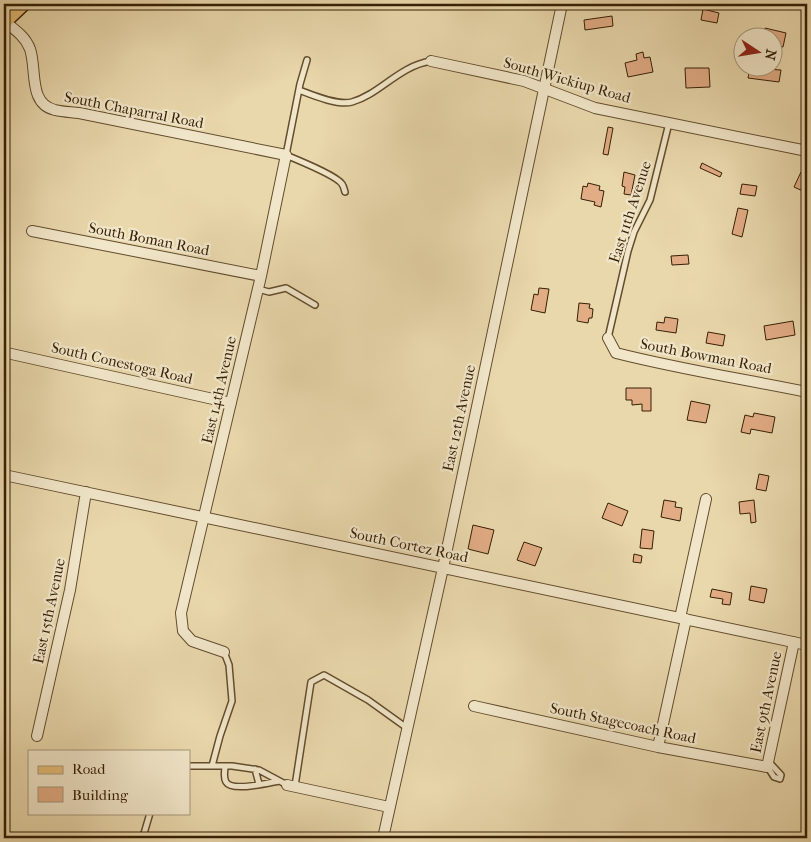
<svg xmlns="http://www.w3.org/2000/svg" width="811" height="842" font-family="'IM FELL French Canon',serif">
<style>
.building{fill:#e2ac85;stroke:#361f04}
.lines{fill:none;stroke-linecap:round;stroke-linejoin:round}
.service-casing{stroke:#634d2e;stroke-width:8}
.minor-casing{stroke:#634d2e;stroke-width:12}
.primary-casing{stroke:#361f04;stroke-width:18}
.service{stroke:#f1e6c9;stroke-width:5}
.minor{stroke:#f1e6c9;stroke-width:10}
.primary{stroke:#e4bc76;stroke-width:15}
.labels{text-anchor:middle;stroke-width:4.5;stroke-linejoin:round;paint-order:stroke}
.street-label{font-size:15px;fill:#361f04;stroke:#f1e6c9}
</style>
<rect width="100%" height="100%" fill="#e9d8ac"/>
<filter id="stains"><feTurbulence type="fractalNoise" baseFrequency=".004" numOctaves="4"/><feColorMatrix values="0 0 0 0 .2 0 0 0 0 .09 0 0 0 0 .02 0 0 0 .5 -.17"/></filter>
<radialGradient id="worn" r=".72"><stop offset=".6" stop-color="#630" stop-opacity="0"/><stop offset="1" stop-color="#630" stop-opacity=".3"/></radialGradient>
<!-- building -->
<path class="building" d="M703 9 719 13 717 23 701 20Z
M612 16 613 26 585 30 584 20Z
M765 28 786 33 783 47 774 45V38H763Z
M643 52 644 58 650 57 653 72 628 77 625 63 637 60 636 54Z
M685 68H709L710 87 686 88Z
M750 68 781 70 779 82 748 78Z
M608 127 613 128 608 155 603 154Z
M702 163 722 173 720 177 700 168Z
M624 172 635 175 631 195 624 194 625 187 622 186Z
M801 172 807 175V193L794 187Z
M588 183 600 186 599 190 604 191 601 207 594 205 595 202 581 199 583 186 587 187Z
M742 184 757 186 755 196 740 194Z
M738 208 748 210 742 237 732 234Z
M688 255 689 264 672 265 671 256Z
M539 288 549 289 545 313 531 310 534 294 538 295Z
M579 303 590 304 589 308 593 309 592 318H589L588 323 577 321Z
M665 317 678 319 676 333 656 330 657 322 664 323Z
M793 321 795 335 766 340 764 326Z
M708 332 725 335 723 346 706 343Z
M626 388H651V411H642V404L632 405V400H626Z
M691 401 710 405 706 423 687 420Z
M754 413 775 417 772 433 751 429 750 434 741 432 745 415 753 417Z
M759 474 769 476 766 491 756 489Z
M664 500 676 502 675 507 682 508 680 521 661 517Z
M754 500 756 522 751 523 750 513 740 514 739 502Z
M608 503 628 511 622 526 602 518Z
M473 525 494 530 488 554 468 549Z
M642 529 654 531 652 549 640 548Z
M524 542 542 548 535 566 517 560Z
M634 554 642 556 641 563 633 562Z
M751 586 767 589 764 603 749 600Z
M712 589 732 593 730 605 722 604 723 599 710 597Z"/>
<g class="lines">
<!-- service casing -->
<g class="service-casing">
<path id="service" d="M307 60 300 84 286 155C297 160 336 175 342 184 344 187 344 189 345 192
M299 90C312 95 338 106 352 102 380 94 399 66 431 61
M258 289 269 292 286 288 315 305
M608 338 628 251 634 232 650 200 669 123
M189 766H232L259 770 287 785
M212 766 220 736 232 701 229 665 224 652
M225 766C225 771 223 777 226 782 232 792 268 783 279 781
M767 766 774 777 780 779 781 775 769 762
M255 769 259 784
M295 786 311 682 324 675 368 700 407 728
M143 837 150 813"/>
</g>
<!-- minor casing -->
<g class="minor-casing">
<path id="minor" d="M4 21C14 29 25 36 30 49 37 69 28 104 55 110 63 112 71 112 79 113L286 155 261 276 181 613 183 631 192 641 224 652
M431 61 524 81 595 108 807 151
M32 231 261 276
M608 338 616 353C679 369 743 379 807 392
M7 353 231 403
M4 475 807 645
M680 618 706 499
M474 706 658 747 767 767 794 642
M37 736 70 590 86 492
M658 747 686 619
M287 785 389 807
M143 838V837
M383 838 443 568 562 4"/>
</g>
<!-- primary casing -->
<g class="primary-casing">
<path id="primary" d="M4 21 22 4"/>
</g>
<!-- service -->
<use href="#service" class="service"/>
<!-- minor -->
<use href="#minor" class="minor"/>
<!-- primary -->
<use href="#primary" class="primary"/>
</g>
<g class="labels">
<!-- street labels -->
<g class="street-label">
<text transform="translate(567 80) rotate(16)" y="5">South Wickiup Road</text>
<text transform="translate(134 110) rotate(11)" y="5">South Chaparral Road</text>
<text transform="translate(630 212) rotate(-72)" y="5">East 11th Avenue</text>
<text transform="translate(149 239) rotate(11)" y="5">South Boman Road</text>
<text transform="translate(706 356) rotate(11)" y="5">South Bowman Road</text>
<text transform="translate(122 363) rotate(13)" y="5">South Conestoga Road</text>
<text transform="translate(219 390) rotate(-77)" y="5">East 14th Avenue</text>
<text transform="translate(459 418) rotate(-78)" y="5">East 12th Avenue</text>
<text transform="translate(409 545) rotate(12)" y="5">South Cortez Road</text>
<text transform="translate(49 611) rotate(-78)" y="5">East 15th Avenue</text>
<text transform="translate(766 702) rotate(-78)" y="5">East 9th Avenue</text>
<text transform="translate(623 723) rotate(12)" y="5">South Stagecoach Road</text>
</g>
</g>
<!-- margin -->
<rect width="811" height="842" fill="none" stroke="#e9d8ac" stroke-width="20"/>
<rect x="5" y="5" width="801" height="832" fill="none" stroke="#361f04" stroke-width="2.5"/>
<rect x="10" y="10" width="791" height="822" fill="none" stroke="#361f04"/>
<!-- legend -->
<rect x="28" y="750" width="162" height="65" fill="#f1e6c9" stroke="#a6967a"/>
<rect x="38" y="766" width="25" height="8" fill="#e4bc76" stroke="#a6967a"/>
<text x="72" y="774" font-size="15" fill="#361f04">Road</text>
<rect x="38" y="787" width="25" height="15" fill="#e2ac85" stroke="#a6967a"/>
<text x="72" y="800" font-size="15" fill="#361f04">Building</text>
<!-- north arrow -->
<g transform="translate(758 52) rotate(102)"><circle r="24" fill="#f1e6c9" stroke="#a6967a"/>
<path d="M0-4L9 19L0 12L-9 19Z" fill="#8f2418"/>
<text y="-8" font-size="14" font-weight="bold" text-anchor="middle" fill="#361f04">N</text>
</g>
<rect width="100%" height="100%" filter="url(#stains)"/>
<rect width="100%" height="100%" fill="url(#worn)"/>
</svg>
